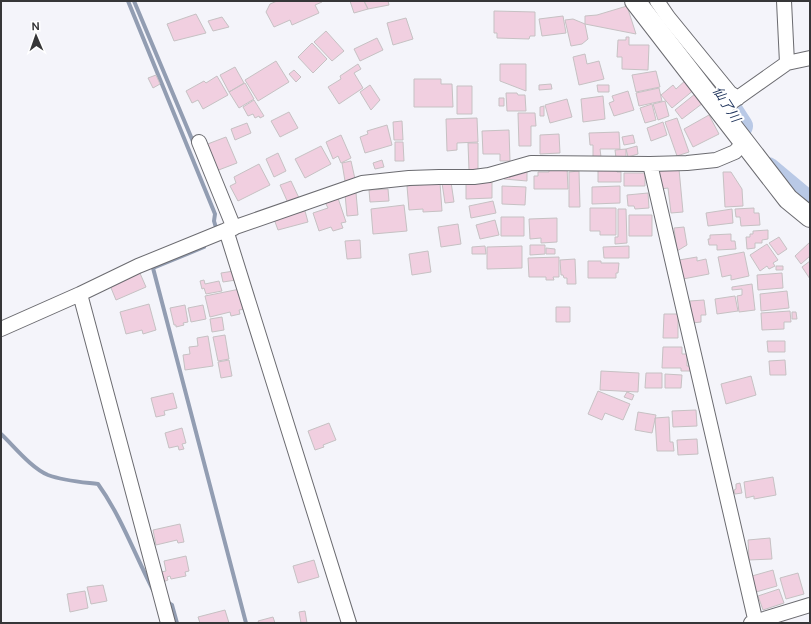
<svg xmlns="http://www.w3.org/2000/svg" width="811" height="624" font-family="'DM Sans','Noto Sans JP',sans-serif">
<style>
.lines{fill:none;stroke-linecap:round;stroke-linejoin:round}
.stream{stroke:#929db2;stroke-width:4}
.river{stroke:#b9c9e6;stroke-width:24}
.building{fill:#f1cfe0;stroke:#c6c1c3}
.minor-casing{stroke:#6b6b70;stroke-width:16}
.secondary-casing{stroke:#6b6b70;stroke-width:22}
.minor{stroke:#fff;stroke-width:14}
.secondary{stroke:#fff;stroke-width:20}
.labels{text-anchor:middle;stroke-width:4;stroke-linejoin:round;paint-order:stroke}
.water-label{font-size:13px;font-style:italic;fill:#253960;stroke:#fff}
</style>
<rect width="100%" height="100%" fill="#f4f4fa"/>
<g class="lines">
<!-- stream -->
<path class="stream" d="M128 1 215 214 214 221 217 231
M134 1 194 144
M204 247 153 268 246 623
M1 434C14 446 31 468 48 475 64 481 81 482 98 484 121 516 135 555 153 590
M167 602 172 605 177 623"/>
<!-- river -->
<path class="river" d="M668 29 717 89 741 126
M768 169 810 204"/>
</g>
<!-- building -->
<path class="building" d="M277 1H321L322 2 315 5 319 13 292 25 290 20 274 27 266 12 270 4Z
M350 1H364L368 9 354 13Z
M364 1H388L389 5 368 9Z
M627 6 636 34 585 24V16L597 15Z
M494 11 535 12V36H530L529 39 497 38V33H494Z
M196 14 206 33 174 41 167 24Z
M563 16 566 33 542 36 539 19Z
M222 17 229 27 213 31 208 21Z
M406 18 413 39 393 45 387 23Z
M573 19 585 24 588 39 582 44 571 46 565 20Z
M326 31 344 51 332 61 314 42Z
M626 37H629V45H649L648 70 622 69V57H617L618 40H626Z
M377 38 383 50 360 61 354 49Z
M312 43 327 59 313 73 298 57Z
M585 54 587 64 599 61 604 79 579 85 573 57Z
M276 61 289 82 258 101 245 80Z
M358 64 361 69 354 73 363 88 339 104 328 87 341 79 340 76Z
M500 64H526V91L500 81Z
M235 67 244 83 229 92 220 75Z
M294 70 301 77 296 82 289 74Z
M656 71 660 87 636 92 632 75Z
M156 75 160 84 153 88 148 78Z
M217 76 228 95 203 109 198 100 192 103 186 91 204 81 206 83Z
M414 79H441V84H452L453 107H414Z
M687 79 695 89 672 108 661 95 673 85 676 89Z
M245 83 254 99 239 108 229 92Z
M551 84 552 89 539 90V85Z
M370 85 380 100 371 110 360 92Z
M597 85H609V92H598Z
M457 86H472V114H457Z
M659 88 662 101 639 106 636 93Z
M628 91 634 110 614 116 609 103 614 101 612 96Z
M506 93H517L518 95H525L526 111H507Z
M695 94 703 103 682 119 675 110Z
M603 96 605 119 583 122 581 99Z
M499 98H504V106H499Z
M567 99 572 117 550 123 545 105Z
M254 100 264 116 260 118 259 116 255 118 253 114 248 116 243 107Z
M665 101 669 116 658 120 653 104Z
M652 104 656 120 645 123 640 108Z
M544 106V116H540V107Z
M289 112 298 128 280 137 271 121Z
M518 113H535L536 126H531V146H519Z
M709 115 719 134 693 147 684 129Z
M477 118 478 142 457 143V150L447 151 446 119Z
M677 118 689 152 677 156 665 122Z
M402 121 403 140H394L393 122Z
M663 122 667 135 651 141 647 128Z
M247 123 251 133 235 140 231 129Z
M387 125 392 145 365 153 360 137 368 134 367 131Z
M509 130 510 161H500V154H483L482 131Z
M619 132 620 149H600L601 157H593V145H590L589 133Z
M559 134 560 153 540 154V135Z
M341 135 351 158 341 163 338 156 333 159 326 142Z
M633 135 635 143 624 145 622 137Z
M226 137 237 163 216 171 205 145Z
M395 142H403L404 161H395Z
M468 143H478V170H469Z
M321 146 331 164 305 178 295 159Z
M637 146 638 154 628 157 626 149Z
M626 149V157L616 158 615 150Z
M278 153 286 171 274 177 266 159Z
M382 160 384 167 375 169 373 163Z
M351 161 355 179 345 181 342 163Z
M259 164 270 185 238 201 230 186 236 183 234 177Z
M567 167 568 189H534V176H538V172H549V168Z
M617 169V172H621V182H598V170Z
M679 169 683 212 671 213 668 188 661 189 659 171Z
M527 170V181L504 179V175Z
M579 171 580 207H569V172Z
M723 172H731L742 189 743 206 725 207Z
M624 173H645V186H624Z
M291 181 299 198 288 203 280 185Z
M451 182 454 202 445 203 442 183Z
M492 182V198L466 199V184Z
M440 183 442 211 423 212V209L409 210 407 186Z
M502 186 526 187 525 205 502 204Z
M620 186V203L592 204V187Z
M388 189 389 201 370 202 369 190Z
M356 193 358 215 347 216 345 194Z
M648 193 649 208 635 209 634 206H628L627 195Z
M338 198 346 222 341 223 343 228 333 231 331 227 319 231 313 213 328 208 325 202Z
M493 201 496 213 471 218 469 206Z
M404 205 407 231 373 234 371 209Z
M590 208H616V235H600V231H590Z
M754 208V213H759L760 225 741 226 740 217H736L735 209Z
M618 209H626L627 243 615 244V237H618Z
M732 209 733 223 708 226 706 213Z
M305 211 308 222 278 230 274 219Z
M629 215H652V236H629Z
M501 217H524V236H501Z
M557 218V242L541 243V238L530 239 529 219Z
M495 220 499 235 480 239 476 225Z
M458 224 461 244 441 247 438 227Z
M684 227 687 245 677 251 674 228Z
M768 230V239L762 240V243H755V248L747 249 746 237H750V234H753V231Z
M731 234V241H735L736 249 717 250V245H709L708 239H710V235Z
M779 237 787 249 778 255 769 243Z
M360 240 361 258 347 259 345 241Z
M810 242V256L801 264 795 256Z
M767 244 778 260 773 263 775 266 769 269 767 266 760 271 750 255Z
M530 245H545V254L530 255Z
M485 246 486 254H472V247Z
M522 246V268L487 269V247Z
M629 246V258H604L603 247Z
M546 248 555 249V254H546Z
M428 251 431 272 412 275 409 254Z
M744 252 749 276 731 280V275L722 277 718 257Z
M559 257V277H553L554 280H546V277H529L528 258Z
M697 257V261L706 259 709 274 683 279 679 260Z
M575 259 576 284H567V278H564L563 275H561L560 260Z
M588 261H601V263H619L618 273H616V278H588Z
M810 261V279L802 267Z
M776 266H783V270H776Z
M139 271 146 287 116 300 109 283Z
M234 271 236 280 223 282 221 273Z
M782 273 783 288 758 290 757 275Z
M204 280 205 284 219 281 222 291 206 294 204 288 202 289 200 281Z
M752 284 755 310 739 312 737 296 742 295V289L732 290V287Z
M240 289 245 309 239 310 240 314 231 316 230 312 210 317 205 296Z
M787 291 789 308 761 311 760 294Z
M735 296 738 311 717 314 715 299Z
M704 300 706 315H701V322L692 323 690 301Z
M149 304 156 330 143 334 142 330 126 334 120 312Z
M185 305 188 322 183 323 184 325 176 327V325H174L170 308Z
M203 305 206 319 191 322 188 308Z
M556 307H570V322H556Z
M790 311 791 322H784V329L762 330 761 313Z
M792 312H796L797 319H792Z
M664 314H678V338H663Z
M222 317 224 330 212 332 210 319Z
M225 335 229 359 218 361 213 337Z
M208 336 213 366 185 370 183 355 190 354 189 347 198 346 197 338Z
M767 341H785V352H768Z
M663 347H682V354H687V366H690V371H681V368H662Z
M229 360 232 376 221 378 218 362Z
M785 360 786 375H770L769 361Z
M601 371 639 373 638 392 600 390Z
M646 373H662V388H645Z
M665 374 682 375 681 388H665Z
M751 376 756 395 726 404 721 384Z
M598 391 630 404 623 420 605 413 602 420 588 414Z
M627 392 634 395 632 400 624 397Z
M173 393 177 408 164 411 165 415 156 417 151 398Z
M696 410 697 426 673 427 672 411Z
M638 412 656 415 652 433 635 430Z
M669 417 670 442H673L674 451H657L655 418Z
M329 423 336 440 323 445 324 447 315 450 308 431Z
M182 428 186 443 182 444 184 449 179 450 178 446 169 448 165 433Z
M697 439 698 454 678 455 677 440Z
M773 477 776 495 754 499V496L746 498 744 482Z
M740 483 742 493 735 494 734 490 736 489V484Z
M180 524 184 542 178 543 177 540 156 545 153 530Z
M770 538 772 559 749 560 748 540Z
M186 556 189 571 185 572 186 576 171 579 170 576 167 577 168 580 163 582 161 572 166 571 164 561Z
M314 560 319 577 298 583 293 566Z
M773 570 777 586 756 592 752 576Z
M798 573 804 594 786 599 780 578Z
M103 585 107 601 91 604 87 587Z
M779 589 784 603 763 610 758 596Z
M85 591 88 608 70 612 67 594Z
M225 610 229 623H200L198 617Z
M305 611 307 623H301L299 612Z
M273 617 275 623H259L258 621Z"/>
<g class="lines">
<!-- minor casing -->
<g class="minor-casing">
<path id="minor" d="M657 1 668 17 730 93 738 98
M784 1 787 63
M729 104 787 63 810 58
M199 142 234 228
M650 164 756 623
M226 230 349 623
M80 294 168 623
M1 329 80 294 138 266 224 231 362 183 409 178 439 177H474L489 175 531 163 650 164 687 163 716 160 735 152 744 142
M751 623 810 605"/>
</g>
<!-- secondary casing -->
<g class="secondary-casing">
<path id="secondary" d="M635 1 788 199 810 217"/>
</g>
<!-- minor -->
<use href="#minor" class="minor"/>
<!-- secondary -->
<use href="#secondary" class="secondary"/>
</g>
<g class="labels">
<!-- water labels -->
<g class="water-label">
<text transform="translate(727 104) rotate(57)" y="5">仙了川</text>
</g>
</g>
<!-- border -->
<rect width="811" height="624" fill="none" stroke="#363638" stroke-width="4"/>
<!-- north arrow -->
<g transform="translate(36 36) rotate(358)" stroke="#ffffff" stroke-width="3" paint-order="stroke">
<path d="M0-3L7 15L0 10L-7 15Z" fill="#363638"/>
<text y="-6" font-size="11" font-weight="bold" text-anchor="middle" fill="#363638">N</text>
</g>
</svg>
